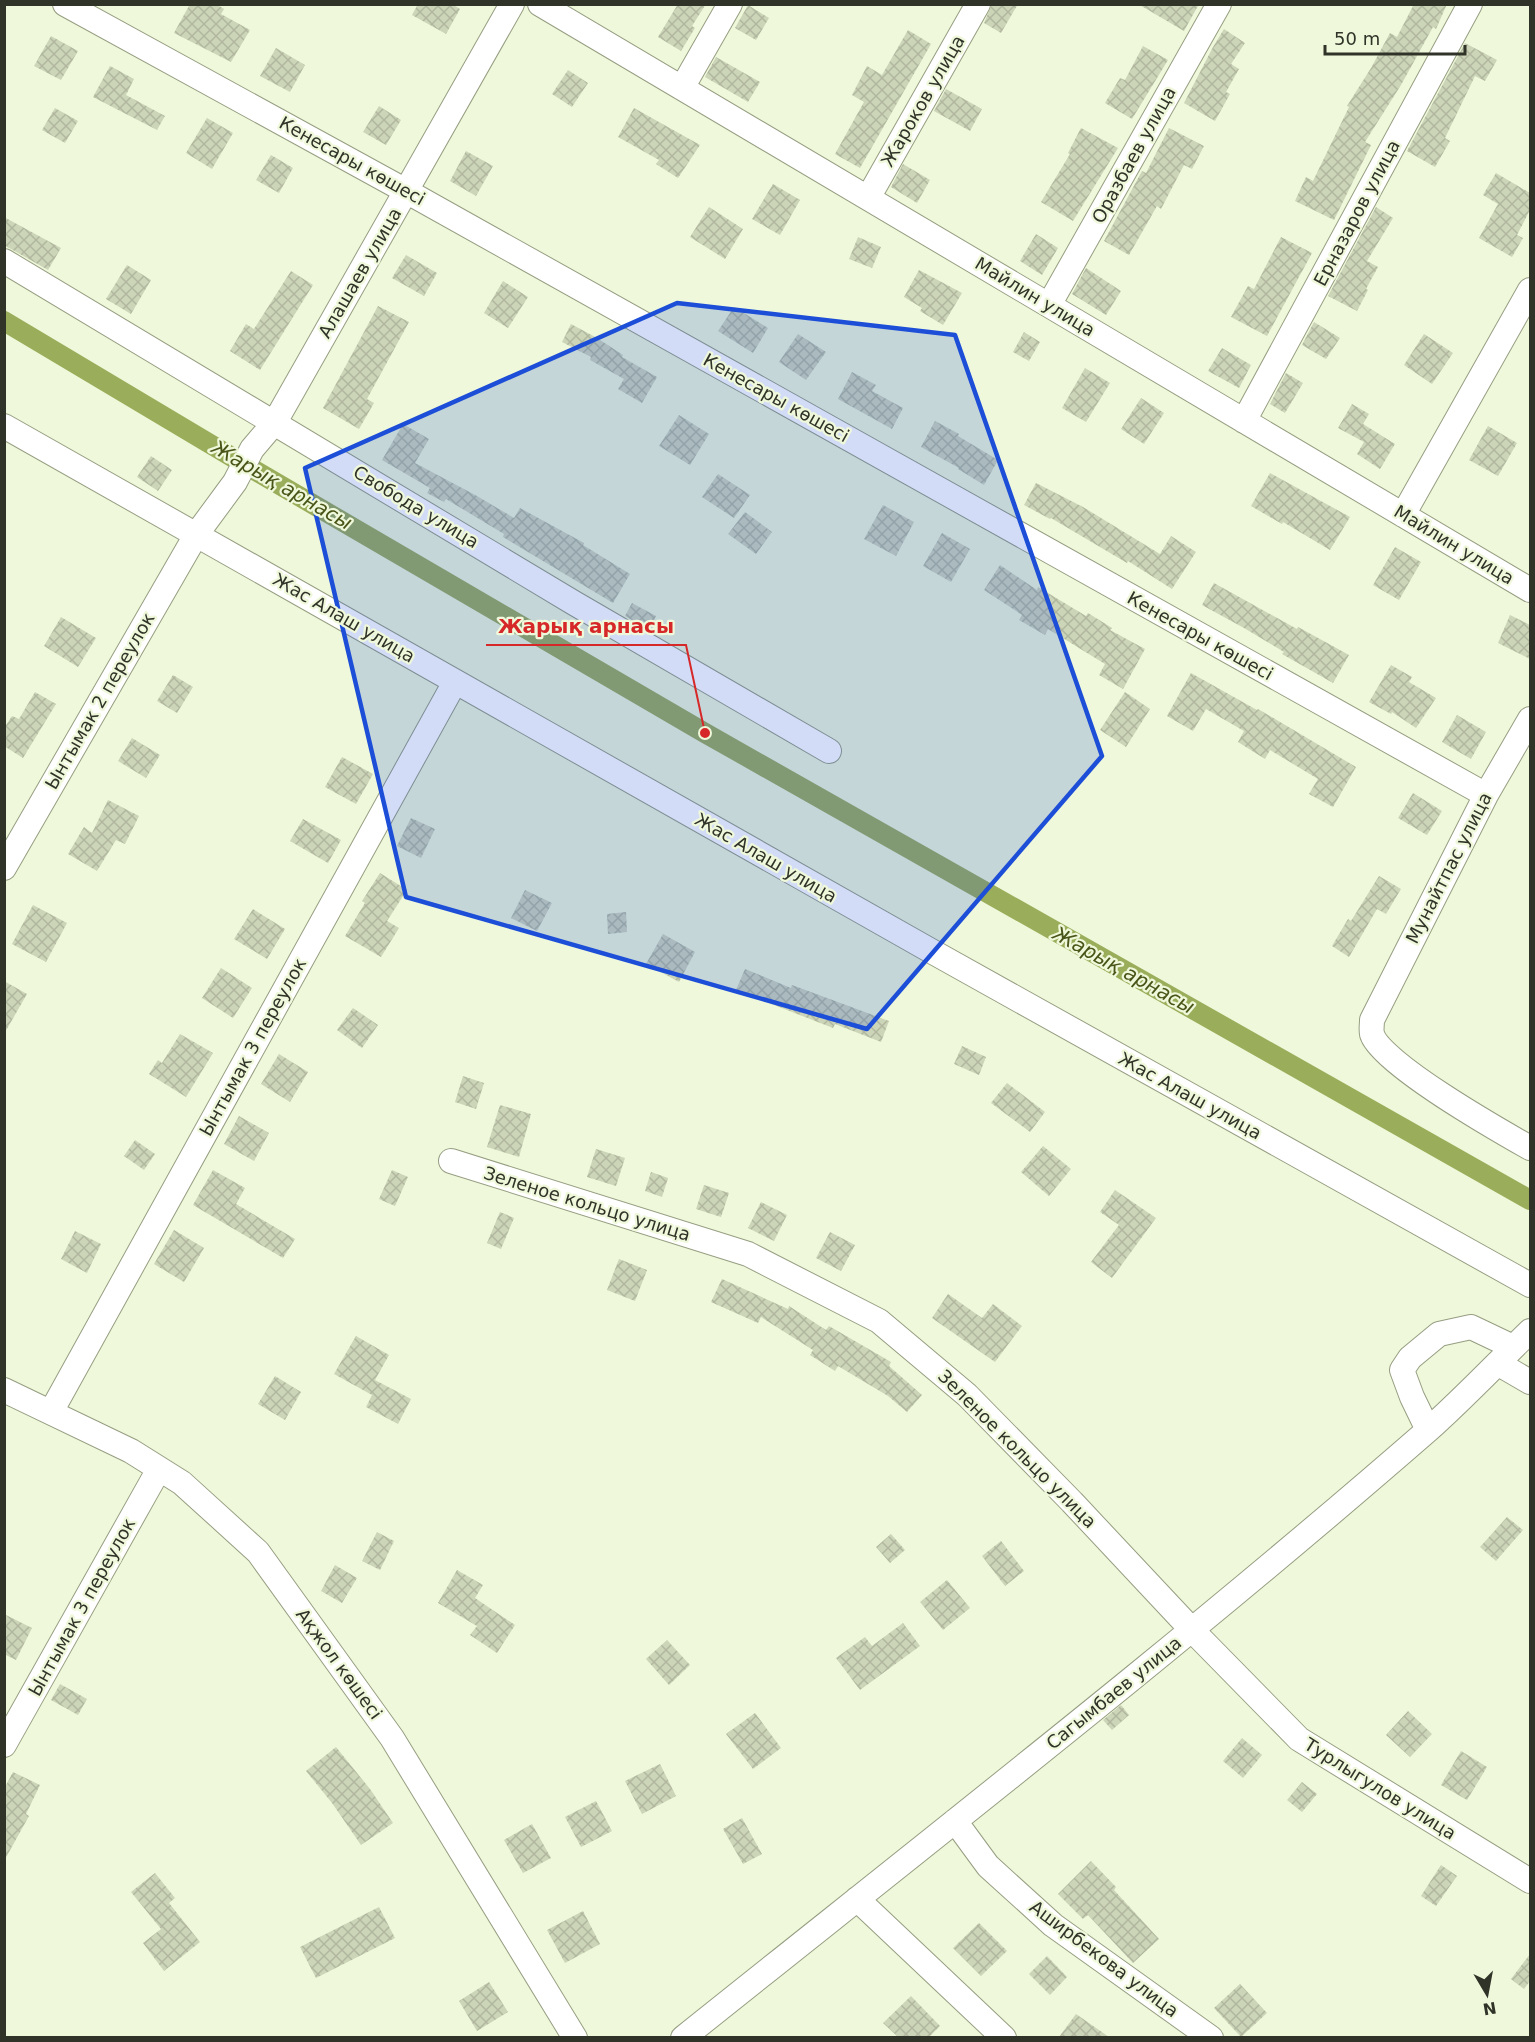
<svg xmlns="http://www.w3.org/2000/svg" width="1535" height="2042" font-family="'DejaVu Sans',sans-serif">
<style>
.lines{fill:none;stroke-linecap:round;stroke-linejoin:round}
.canal{stroke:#9aad5a;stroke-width:20}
.building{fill:url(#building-cross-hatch)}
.minor-casing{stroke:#969e82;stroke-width:26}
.minor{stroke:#fff;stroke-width:24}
.marked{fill:#1d4ed8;fill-opacity:0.2;stroke:#1d4ed8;stroke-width:4.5;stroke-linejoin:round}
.labels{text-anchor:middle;stroke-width:4.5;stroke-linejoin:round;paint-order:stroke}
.street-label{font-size:18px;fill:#303328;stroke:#eff8da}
.water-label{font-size:20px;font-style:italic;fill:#495518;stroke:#eff8da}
.leader{fill:none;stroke:#d62828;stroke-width:2}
.callout-dot{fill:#d62828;stroke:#eff8da;stroke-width:2}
.callout-label{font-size:20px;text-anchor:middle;font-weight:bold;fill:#d62828;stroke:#eff8da;stroke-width:4.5;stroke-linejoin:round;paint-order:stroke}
</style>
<defs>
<pattern id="building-cross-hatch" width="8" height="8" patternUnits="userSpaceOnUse" patternTransform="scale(1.5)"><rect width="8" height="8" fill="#cdd5b8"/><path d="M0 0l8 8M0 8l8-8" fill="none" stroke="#b0b79e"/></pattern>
</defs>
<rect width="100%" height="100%" fill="#eff8da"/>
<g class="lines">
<!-- canal -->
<path class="canal" d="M4 321 237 460 705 733 1530 1200"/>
</g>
<!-- building -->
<path class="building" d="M190 4H216L224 9 221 14 250 30 231 62 174 33Z
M418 4H452L460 9 446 34 412 15Z
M678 4H706L692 26 695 28 681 51 658 37Z
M992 4H1018L1001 33 984 23Z
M1138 4H1199L1184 31Z
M1414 4H1447L1436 29 1433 27 1401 85 1365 142 1371 145 1334 220 1295 201 1306 177 1313 181 1349 107 1347 106 1371 68 1390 33 1397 37Z
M748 5 769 18 756 40 735 28Z
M1224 29 1245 43 1231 64 1239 69 1226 92 1230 94 1215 121 1184 103 1213 47Z
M908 30 931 44 860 168 835 154 864 102 852 95 867 66 882 75Z
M51 36 78 51 61 80 34 66Z
M1465 43 1497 60 1485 81 1475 76 1445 138 1450 141 1435 167 1407 151Z
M1143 46 1168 60 1132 119 1105 103 1120 78 1125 80Z
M276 48 305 65 290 92 260 76Z
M716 57 760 82 748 102 705 77Z
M110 66 134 79 126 95 165 116 157 130 93 97Z
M568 70 588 83 572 107 552 94Z
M946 89 982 109 970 131 934 111Z
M379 106 401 120 386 145 363 132Z
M55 108 78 121 65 143 42 130Z
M634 108 700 145 678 178 656 164 659 160 618 137Z
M207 118 233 133 212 169 186 153Z
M1081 128 1118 148 1073 221 1041 202 1070 154 1068 153Z
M1169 128 1204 146 1192 169 1184 165 1161 209 1157 206 1129 255 1104 241 1142 171 1146 173Z
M466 151 493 166 476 196 450 181Z
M271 155 293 168 279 193 256 180Z
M903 164 930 180 917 203 891 187Z
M1496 173 1530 193V210L1517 235 1523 238 1512 257 1479 238 1498 204 1483 195Z
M773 184 800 200 780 235 752 219Z
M709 207 743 229 725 259 690 237Z
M1376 207 1393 218 1367 261 1378 267 1366 289 1368 290 1357 311 1328 296Z
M4 217 61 248 48 270 4 245Z
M1036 234 1058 248 1042 275 1020 261Z
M858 237 881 247 872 268 849 259Z
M1281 237 1312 253 1267 336 1231 317 1248 286 1254 289Z
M406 255 437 273 424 296 392 278Z
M127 265 151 280 131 314 106 299Z
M1086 268 1121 291 1106 315 1072 294Z
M919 270 962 293 943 325 920 311 922 308 904 297Z
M291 271 313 285 260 370 230 351 246 324 254 329Z
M503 281 528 297 508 328 484 313Z
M378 306 409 322 367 399 374 403 359 429 323 408Z
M734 307 768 328 753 353 718 331Z
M1314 322 1340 338 1326 359 1302 345Z
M571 324 597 338 623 355 622 357 657 377 642 403 618 389 624 379 590 360 591 357 562 342Z
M1024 332 1040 342 1029 361 1013 352Z
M798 334 826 352 806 380 779 362Z
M1424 334 1453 353 1432 384 1404 365Z
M1222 348 1251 365 1239 388 1208 371Z
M1085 368 1110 383 1086 422 1062 408Z
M852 372 876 385 872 391 903 408 892 429 838 399Z
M1286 373 1303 383 1285 413 1270 404Z
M1141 398 1164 413 1144 444 1121 429Z
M1352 404 1369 414 1363 424 1395 444 1380 469 1357 454 1364 442 1338 428Z
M679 415 709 434 690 465 659 446Z
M935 421 959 434 958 436 998 460 984 485 958 469 959 468 921 447Z
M403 424 429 439 415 463 477 496 514 518 520 508 584 543 583 545 630 574 613 603 503 537 504 534 446 499 444 502 427 493 430 488 382 460Z
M1488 426 1517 443 1498 476 1469 460Z
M151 456 172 470 158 491 137 477Z
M1270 473 1350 517 1330 550 1283 522 1282 524 1251 506Z
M718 474 750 495 734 518 702 497Z
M1036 483 1083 507 1160 554 1171 536 1196 552 1172 589 1128 561 1127 563 1051 518 1050 519 1024 505Z
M883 505 914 522 896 556 864 539Z
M745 512 772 532 756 554 728 534Z
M942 533 970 549 951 582 923 566Z
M1395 547 1421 562 1399 600 1373 585Z
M1000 565 1037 590 1038 587 1086 616 1088 613 1112 628 1110 630 1145 649 1123 689 1099 675 1105 664 1048 629 1045 635 1019 620 1022 615 984 590Z
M1214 583 1297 629 1298 627 1349 655 1333 683 1282 654 1284 652 1244 628 1202 605Z
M632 603 656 616 649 630 625 616Z
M1510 615 1530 625V659L1498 643Z
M61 617 96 638 78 667 44 646Z
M1391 665 1412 677 1409 682 1436 698 1416 728 1392 712 1391 714 1369 702Z
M1191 673 1257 710 1258 709 1356 767 1333 807 1309 794 1318 779 1270 750 1265 759 1238 742 1244 731 1206 709 1193 731 1167 716Z
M173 675 193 687 177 713 157 701Z
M35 692 56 704 23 758 4 746V728L12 716 19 719Z
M1125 692 1150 709 1126 747 1100 730Z
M1457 715 1486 732 1471 759 1442 742Z
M132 738 160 755 146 778 118 761Z
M342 757 373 774 356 804 325 787Z
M1413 793 1442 811 1427 835 1398 818Z
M108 800 139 816 125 844 116 840 97 871 68 854 84 827 92 833Z
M411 818 435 829 421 858 397 846Z
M303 819 341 840 328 863 290 841Z
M380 873 407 890 387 921 399 928 381 957 345 936 365 903 362 901Z
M1379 876 1401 889 1386 914 1377 909 1349 957 1332 946 1348 919 1351 921Z
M525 890 552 903 537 931 511 918Z
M33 905 67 923 46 962 12 944Z
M253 909 285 929 267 959 234 939Z
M626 912 627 932 608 934 607 914Z
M663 934 695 952 679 982 646 964Z
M221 968 252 988 233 1018 202 998Z
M745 969 791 988 792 985 889 1021 881 1042 835 1024 833 1028 736 990Z
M4 981 27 994 4 1034Z
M353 1008 378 1025 362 1048 337 1030Z
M180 1034 213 1053 186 1097 149 1074 158 1060 162 1063Z
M962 1046 986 1057 979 1075 954 1064Z
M279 1054 308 1072 290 1102 261 1084Z
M463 1076 484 1083 476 1109 455 1102Z
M1007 1083 1045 1112 1030 1132 991 1103Z
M500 1105 531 1114 519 1157 487 1147Z
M239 1116 269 1133 254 1161 224 1144Z
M135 1140 155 1154 144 1170 124 1156Z
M1043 1146 1071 1169 1049 1196 1021 1172Z
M596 1149 625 1158 616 1186 587 1177Z
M213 1170 245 1188 236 1204 295 1239 283 1258 193 1205Z
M392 1170 408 1177 395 1206 379 1199Z
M651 1172 668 1178 662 1197 645 1191Z
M704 1185 729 1193 721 1217 696 1209Z
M1115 1190 1156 1218 1112 1278 1091 1262 1119 1225 1100 1212Z
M761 1202 787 1215 774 1241 748 1228Z
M500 1212 514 1218 501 1249 487 1243Z
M174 1230 204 1248 184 1282 154 1264Z
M75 1231 101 1244 87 1273 61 1259Z
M830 1232 855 1245 841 1271 816 1258Z
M619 1259 647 1270 635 1301 607 1290Z
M722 1279 788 1309 789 1306 826 1330 829 1326 891 1362 889 1366 922 1395 907 1412 888 1396 838 1366 835 1371 810 1355 813 1350 761 1317 758 1323 711 1302Z
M948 1294 982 1318 993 1304 1022 1326 995 1362 932 1318Z
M356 1336 389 1355 375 1380 411 1399 398 1424 366 1407 372 1395 334 1374Z
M275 1376 301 1392 285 1420 258 1404Z
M1507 1517 1523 1530 1496 1561 1480 1547Z
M377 1532 394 1541 380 1570 362 1561Z
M891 1534 905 1550 890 1563 876 1547Z
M1001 1541 1024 1571 1005 1586 982 1556Z
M335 1565 357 1578 342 1603 321 1591Z
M457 1570 483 1585 475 1598 515 1625 497 1653 470 1635 477 1626 438 1603Z
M947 1580 970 1608 943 1630 920 1602Z
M4 1614 32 1628 16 1660 4 1654Z
M903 1623 920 1646 860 1690 836 1658 865 1637 872 1646Z
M667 1640 690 1665 669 1685 646 1659Z
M60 1684 87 1699 78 1715 51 1700Z
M1121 1705 1129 1715 1112 1730 1103 1720Z
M1408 1711 1432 1734 1410 1757 1386 1735Z
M755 1713 781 1748 753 1769 726 1734Z
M1242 1738 1262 1755 1243 1778 1223 1761Z
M336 1747 370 1789 393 1823 361 1845 332 1803 306 1771Z
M1461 1751 1487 1767 1467 1800 1441 1785Z
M660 1764 676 1796 642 1814 625 1781Z
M13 1772 40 1785 26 1814 29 1816 4 1861V1789Z
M1302 1782 1317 1794 1302 1812 1287 1800Z
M596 1801 612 1831 581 1847 565 1817Z
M742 1818 762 1854 743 1864 723 1829Z
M532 1824 551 1858 523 1873 504 1840Z
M1091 1861 1116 1887 1114 1890 1159 1939 1133 1963 1088 1915 1083 1919 1058 1894Z
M1441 1865 1457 1876 1436 1906 1421 1896Z
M155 1873 175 1898 169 1903 200 1942 164 1971 143 1943 161 1929 131 1892Z
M379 1907 395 1938 316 1978 300 1947Z
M583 1911 600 1944 565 1963 547 1930Z
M979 1923 1007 1951 981 1976 953 1948Z
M1530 1954V1981L1524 1989 1511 1979Z
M1047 1956 1067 1977 1050 1995 1029 1974Z
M489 1982 508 2012 477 2031 459 2001Z
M1240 1984 1267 2013 1241 2037 1214 2008Z
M911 1996 940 2026 929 2037H898L883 2023Z
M1076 2014 1109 2037H1059Z"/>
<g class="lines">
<!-- minor casing -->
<g class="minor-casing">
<path id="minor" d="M65 4 406 191 1486 795
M540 4 1530 590
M682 88 730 4
M868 198 978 4
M4 261 574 603 829 751
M1049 305 1219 4
M1244 421 1470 4
M4 426 933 952 1530 1285
M1403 515 1530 290
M1530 719 1486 795 1372 1020C1372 1024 1371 1030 1372 1034 1380 1063 1500 1131 1530 1148
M4 868 196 535 235 482 252 449 275 422 512 4
M451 1161 748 1254 879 1321 967 1395 1072 1502 1192 1630 1299 1739 1530 1881
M1499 1364 1530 1382
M4 1390 131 1451 182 1483 258 1552 392 1738 575 2038
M51 1412 455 682
M1428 1430 1412 1397 1402 1370 1410 1358 1439 1334 1471 1327 1513 1347
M4 1745 159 1469
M955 1821 988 1866 1053 1925 1211 2038
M857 1899 1004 2038
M683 2038C933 1838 1186 1641 1427 1431 1463 1399 1496 1364 1530 1331"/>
</g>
<!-- minor -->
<use href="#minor" class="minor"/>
</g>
<!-- marked area -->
<path class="marked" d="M677 303 955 335 1102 756 867 1029 406 897 305 468Z"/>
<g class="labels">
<!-- street labels -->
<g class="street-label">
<text transform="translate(923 101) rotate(-60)" y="6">Жароков улица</text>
<text transform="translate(1134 155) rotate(-61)" y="6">Оразбаев улица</text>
<text transform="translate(352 161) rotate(29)" y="6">Кенесары көшесі</text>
<text transform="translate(1357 213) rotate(-62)" y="6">Ерназаров улица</text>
<text transform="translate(360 273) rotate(-60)" y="6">Алашаев улица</text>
<text transform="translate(1035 297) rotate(31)" y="6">Майлин улица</text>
<text transform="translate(776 398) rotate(29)" y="6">Кенесары көшесі</text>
<text transform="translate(416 507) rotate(31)" y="6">Свобода улица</text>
<text transform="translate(1454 545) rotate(31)" y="6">Майлин улица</text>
<text transform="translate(344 618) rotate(30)" y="6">Жас Алаш улица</text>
<text transform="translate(1200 636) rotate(29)" y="6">Кенесары көшесі</text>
<text transform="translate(100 701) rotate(-60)" y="6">Ынтымак 2 переулок</text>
<text transform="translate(766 858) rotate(30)" y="6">Жас Алаш улица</text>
<text transform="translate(1449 868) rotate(-63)" y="6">Мунайтпас улица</text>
<text transform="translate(253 1047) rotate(-61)" y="6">Ынтымак 3 переулок</text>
<text transform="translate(1190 1096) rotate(29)" y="6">Жас Алаш улица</text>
<text transform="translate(587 1204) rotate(17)" y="6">Зеленое кольцо улица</text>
<text transform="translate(1017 1449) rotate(45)" y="6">Зеленое кольцо улица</text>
<text transform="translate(82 1607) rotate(-61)" y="6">Ынтымак 3 переулок</text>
<text transform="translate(339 1664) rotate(54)" y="6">Ақжол көшесі</text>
<text transform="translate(1114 1693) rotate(-39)" y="6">Сагымбаев улица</text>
<text transform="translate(1380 1789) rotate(32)" y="6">Турлыгулов улица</text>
<text transform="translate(1104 1959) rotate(37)" y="6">Аширбекова улица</text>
</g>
<!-- water labels -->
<g class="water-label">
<text transform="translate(282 485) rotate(30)" y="7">Жарық арнасы</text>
<text transform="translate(1124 970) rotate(29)" y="7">Жарық арнасы</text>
</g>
</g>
<!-- callouts -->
<path class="leader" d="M705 733L686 645H486"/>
<circle class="callout-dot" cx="705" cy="733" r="6"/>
<g class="callout-label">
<text x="586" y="633">Жарық арнасы</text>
</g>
<!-- border -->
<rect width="1535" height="2042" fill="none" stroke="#303328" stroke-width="12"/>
<!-- north arrow -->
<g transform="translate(1487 1994) rotate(170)" stroke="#eff8da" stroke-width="4.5" paint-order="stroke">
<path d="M0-4.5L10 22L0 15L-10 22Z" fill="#303328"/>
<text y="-9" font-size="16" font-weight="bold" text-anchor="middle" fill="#303328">N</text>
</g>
<!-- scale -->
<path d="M1325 45v9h140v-9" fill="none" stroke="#303328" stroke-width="3"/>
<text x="1334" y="45" font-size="18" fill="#303328" stroke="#eff8da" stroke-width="4.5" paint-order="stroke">50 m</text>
</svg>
